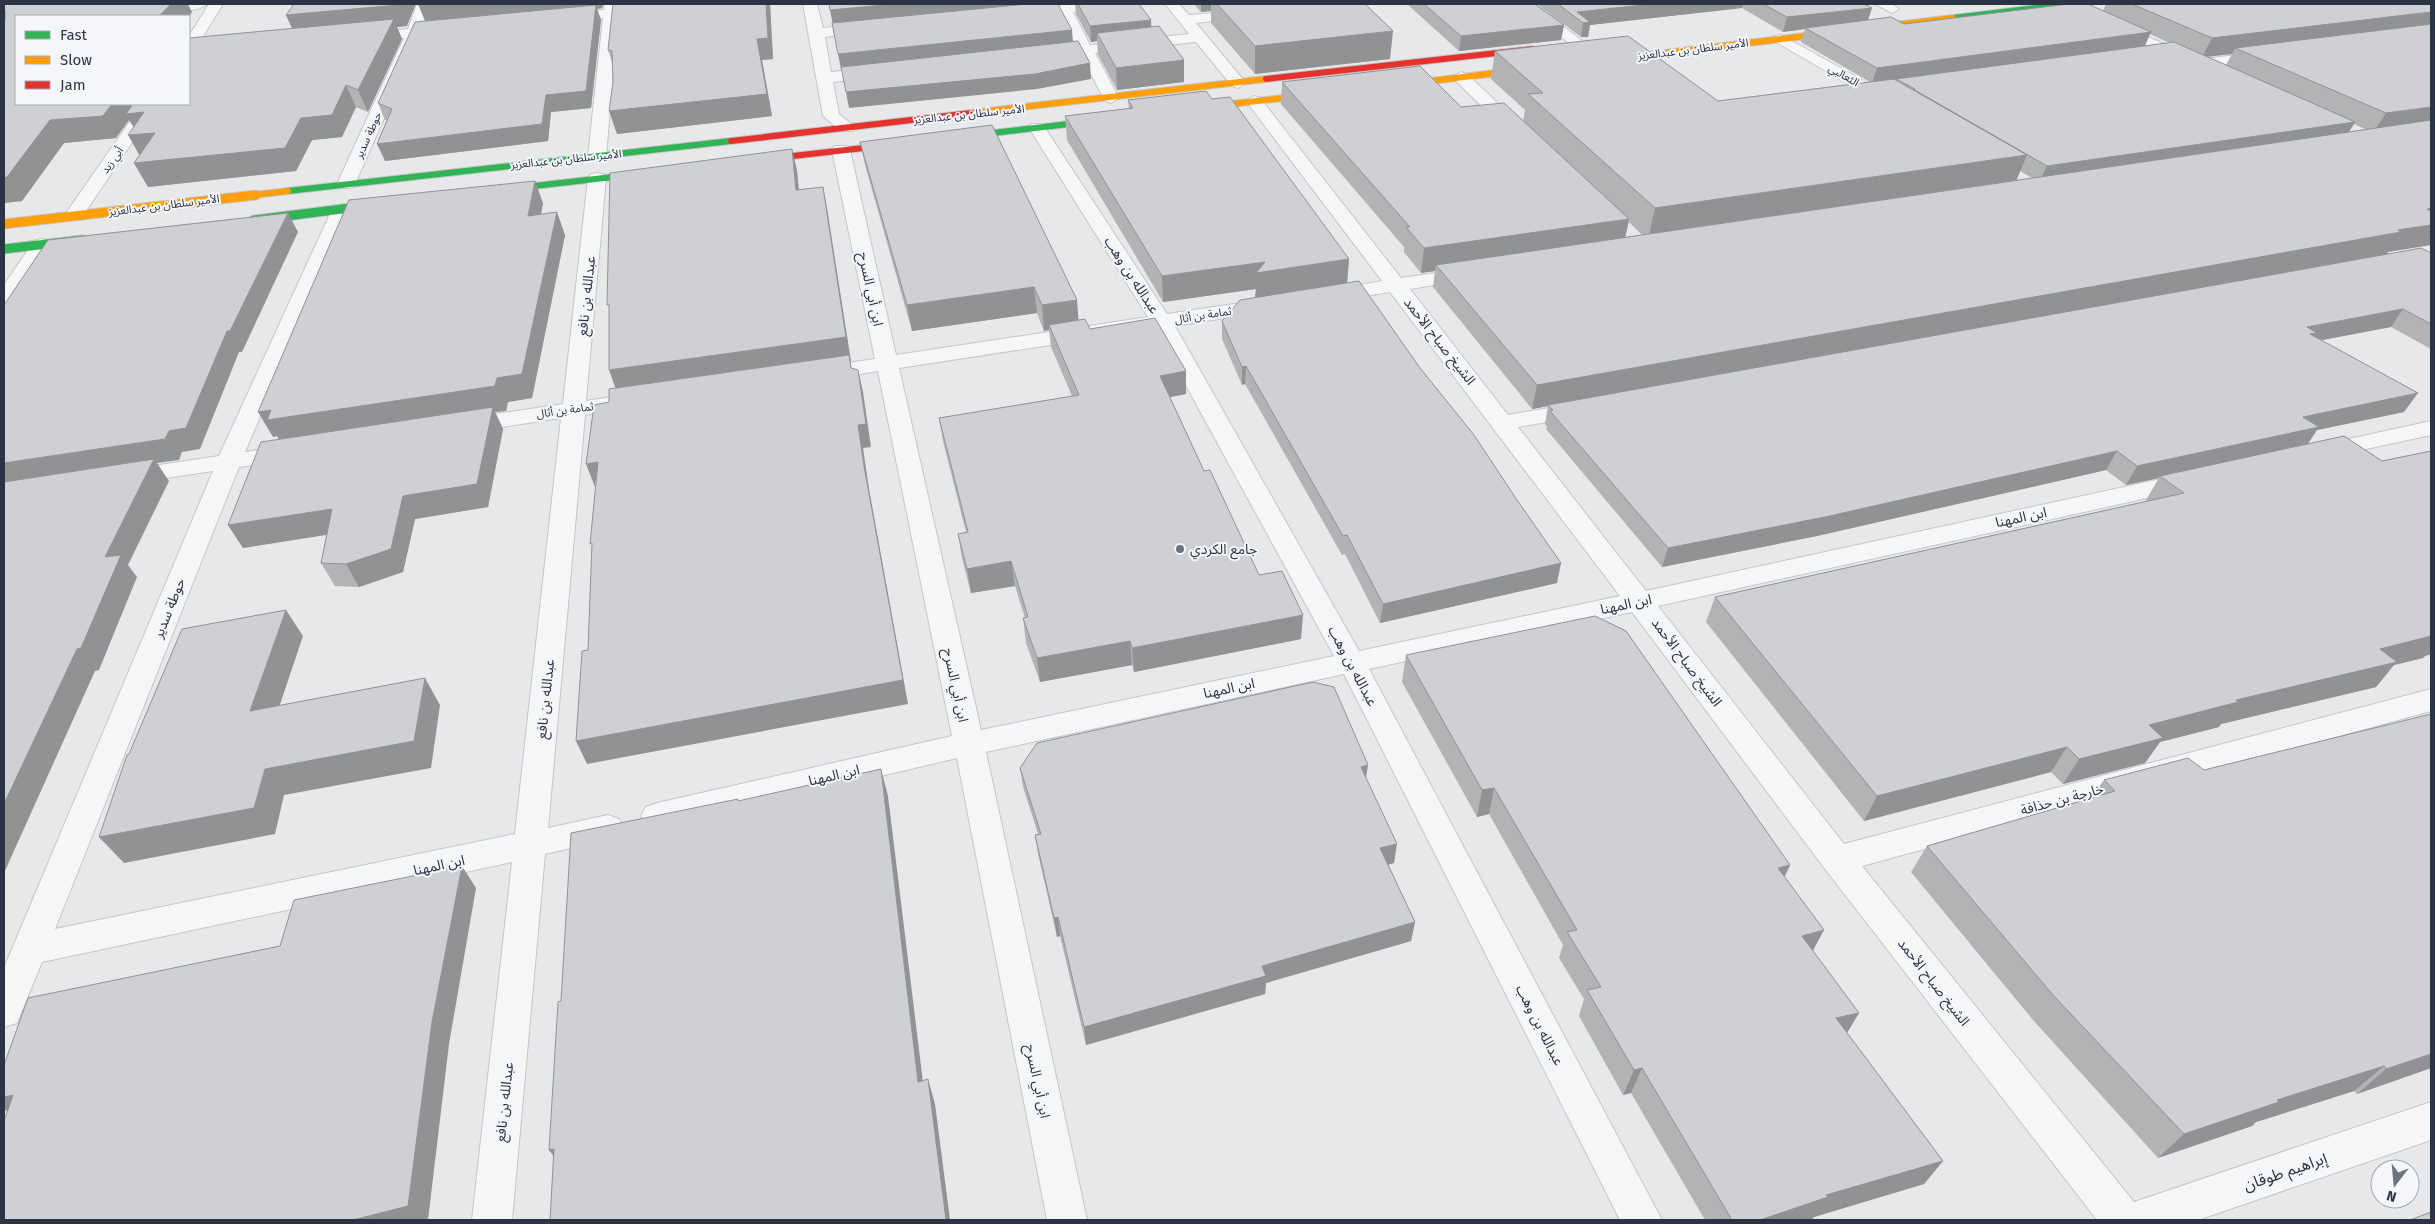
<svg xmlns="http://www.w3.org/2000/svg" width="2435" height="1224" font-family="'Fira Sans','Noto Sans Arabic',sans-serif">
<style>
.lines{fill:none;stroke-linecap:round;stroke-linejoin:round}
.street-casing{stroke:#c4c6c8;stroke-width:2}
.fast-far1-casing{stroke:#c4c6c8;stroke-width:8}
.fast-casing{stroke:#c4c6c8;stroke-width:11}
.slow-far1-casing{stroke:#c4c6c8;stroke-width:8}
.slow-casing{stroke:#c4c6c8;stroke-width:11}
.jam-casing{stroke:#c4c6c8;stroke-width:8}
.street{fill:#f5f6f7;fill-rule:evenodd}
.fast-far1{stroke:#30b455;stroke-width:6}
.fast{stroke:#30b455;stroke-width:9}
.slow-far1{stroke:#ff9f0a;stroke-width:6}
.slow{stroke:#ff9f0a;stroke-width:9}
.jam{stroke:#e5322d;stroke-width:6}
.wall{fill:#b1b3b5;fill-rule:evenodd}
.shaded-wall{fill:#909294}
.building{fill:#ced0d3;stroke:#909294}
.poi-dot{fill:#6c737f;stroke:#f4f6f9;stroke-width:2}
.labels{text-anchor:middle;stroke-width:4;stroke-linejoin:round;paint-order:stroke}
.far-street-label{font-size:11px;fill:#2b3445;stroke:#f4f6f9}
.street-label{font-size:14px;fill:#2b3445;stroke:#f4f6f9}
.poi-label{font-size:14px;fill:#2b3445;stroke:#f4f6f9;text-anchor:start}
.near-street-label{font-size:16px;fill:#2b3445;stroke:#f4f6f9}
</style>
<rect width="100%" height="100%" fill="#e6e8ea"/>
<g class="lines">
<!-- street casing -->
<g class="street-casing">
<path id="street" d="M176 4H207C199 14 136 17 122 16L129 12Z
M209 4H223L194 51 189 52V36Z
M417 4H431L423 28 446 26 453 30 446 34 420 37 355 184 352 188H340L337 184 404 38 362 42 355 38 362 34 408 29Z
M605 4H619V8L667 4H716L709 8 618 17 606 156 603 160H591L588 156 603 18 561 22 554 18 561 14 604 10Z
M803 4H817L823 28 872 23 879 27 872 31 825 37 831 72 880 67 888 72 880 77 833 82 839 114 855 127 853 131H841L823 116Z
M1072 4H1117L1110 8 1073 12 1090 45 1189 34 1165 4H1179L1189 15 1254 10 1256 13 1249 17 1196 23 1246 83 1238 88 1232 86 1196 42 1095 53 1119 98 1111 103 1105 101 1081 55 1047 59 1039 54 1047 49 1076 46 1059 14 1024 17 1017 13 1024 9Z
M1518 4H1534L1585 43 1583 46H1573Z
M1875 4H1892L1899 9 1892 13Z
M2114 22 2194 57 2197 60 2266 51 2274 56 2266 61 2199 69 2109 29 2107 26Z
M1781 35 1898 100 1900 103 1898 106H1886L1776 42 1774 39 1776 36Z
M1461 72 1467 74 1522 126 1524 130 1522 134H1510L1455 80 1453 77Z
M1254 96 1260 98 1401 278 1470 268 1477 270 1480 274 1477 278 1410 289 1508 415 1584 402 1592 404 1596 409 1592 414 1518 427 1646 591 2188 473 2197 476 2200 481 2197 486 2188 489 1658 606 1844 844 2431 689V711L1862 866 2134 1202 2431 1102V1140L2198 1220H2097L1825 869 1632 612 1369 669 1662 1220H1620L1344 674 986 752 1087 1220H1047L957 758 657 829 646 825 641 816 646 807 657 803 952 736 878 371 818 381 810 379 807 374 810 369 818 367 875 359 832 150 835 146H847L850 150 896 355 1148 317 1029 128 1031 124H1043L1045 128 1167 314 1268 299 1275 301 1278 305 1275 309 1268 311 1175 326 1359 651 1620 596 1390 292 1327 302 1320 300 1317 296 1320 292 1382 281 1246 101ZM1155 329 1334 656 981 730 899 368Z
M142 104H158L80 220H66L64 216Z
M597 173 603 174 606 178 586 401 630 394 638 396 641 401 638 406 585 415 548 828 608 815 619 819 624 828 619 837 545 854 512 1220H472L512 862 42 962 17 1023 4 1027V968L213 471 126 484 117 482 114 477 117 472 126 470 219 456 334 205H348L350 209 245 452 291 445 299 447 303 452 299 457 291 459 239 467 55 929 515 834 561 418 462 433 454 431 450 426 454 421 462 419 563 404 588 178 591 174Z
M41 239 48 241 51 245 11 303 4 305V285L34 241Z
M2431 421V435L2320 459 2312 457 2308 452 2312 447Z"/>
</g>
<!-- fast-far1 casing -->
<g class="fast-far1-casing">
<path id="fast-far1" d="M1953 18 2071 4
M959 137 1102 120
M499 190 648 173
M288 191 731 141"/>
</g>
<!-- fast casing -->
<g class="fast-casing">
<path id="fast" d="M254 220 382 204
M4 249 82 240"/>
</g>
<!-- slow-far1 casing -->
<g class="slow-far1-casing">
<path id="slow-far1" d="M1617 59 1953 18
M1398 85 1529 69
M1197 108 1318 94
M980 112 1266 79
M246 196 288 191"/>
</g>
<!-- slow casing -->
<g class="slow-casing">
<path id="slow" d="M4 224 256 195"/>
</g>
<!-- jam casing -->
<g class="jam-casing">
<path id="jam" d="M1266 79 1532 49
M731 141 980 112
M757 160 899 144"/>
</g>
<!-- street -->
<use href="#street" class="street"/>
<!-- fast-far1 -->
<use href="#fast-far1" class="fast-far1"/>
<!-- fast -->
<use href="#fast" class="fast"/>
<!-- slow-far1 -->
<use href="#slow-far1" class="slow-far1"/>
<!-- slow -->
<use href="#slow" class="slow"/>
<!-- jam -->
<use href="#jam" class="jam"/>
</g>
<!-- wall -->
<path class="wall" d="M4 4 192 12 16 104H189L292 28 286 15 407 26 397 27 402 39 368 112 356 107 342 137 312 140 296 171 148 187 134 163 140 155 134 127 129 120 116 138 64 143 22 201 4 203Z
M418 4H604L602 8 597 9 601 20 591 108 551 112 548 141 385 161 387 120H385L378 103 425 21Z
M613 4H770L773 59 762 60 772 116 617 134 613 82 612 62 608 50Z
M1075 4H1139L1151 27 1184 60V82L1117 90 1098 55 1097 41 1091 42 1076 14Z
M1194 4H1365L1390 59 1255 74 1211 23V11L1201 12Z
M1407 4H1535L1564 25 1561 40 1459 51Z
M1537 4H1864L1872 8 1868 20 1904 24 2103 11 2106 4H2431L2388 252 2387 254 1884 345 2431 253V349L2391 327 2321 340 2404 412 2317 430 2308 444 2382 461 2431 451V654L2425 656 2423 658 2394 665 2376 687 2221 724 2219 727 2160 742 2145 763 2063 784 2051 772 1864 821 1706 622 1715 597 2147 501 2146 500 2159 478 2126 485 2106 470 1817 536 1662 567 1546 429 1547 427 1545 424 1548 406 1532 409 1433 287 1435 271 1421 273 1404 252V247L1281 104 1282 82 1461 107 1523 121 1525 110 1491 79 1495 51 1718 101 1870 82 1801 42 1805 29 1783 32 1742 8 1590 25 1588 37H1581ZM2150 34 2170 43 2145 46ZM2232 54 2226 65 2207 57ZM2354 124 2365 129 2349 132ZM2020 171 2032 178 2016 180ZM1629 222 1642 235 1625 237Z
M1212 99 1349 259 1347 283 1557 583 1380 623 1345 554 1342 555 1245 384 1242 385 1222 339V321L1255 297 1256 289 1163 302 1067 140 1065 116 1129 109 1128 100Z
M860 142 1090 329 1186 394 1170 397 1204 471 1259 575 1301 639 1134 672 1132 665 1040 682 1026 643 1023 618H1025L1015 586 971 593 962 558 958 534 966 532 943 441 939 418 1072 396 1051 347 1049 330 1044 331 1037 313 912 331 865 165Z
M543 203 541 214 565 235 532 398 508 402 506 411 495 412 503 429 488 507 415 519 403 572 359 587 335 586 321 563 327 534 243 548 228 525 279 439 277 436 273 437Z
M1406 655 1790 865 1784 877 1813 951 1847 1033 1943 1161 1924 1184 1814 1217 1811 1220H1705L1631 1093 1623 1095 1579 1016 1584 999 1559 958 1563 945 1489 814 1477 817 1402 682Z
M2431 714V1068L2357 1094 2354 1091 2256 1122 2252 1126 2158 1158 2033 1020 1911 872 1927 846 2091 798 2104 780 2204 770Z
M1020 768 1366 779 1394 863 1388 865 1415 922 1411 941 1266 983 1265 994 1086 1045 1060 936 1057 937 1038 854 1035 835 1038 834 1023 787Z"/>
<!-- shaded-wall -->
<path class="shaded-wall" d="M171 4H188L192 12 189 16H159Z
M399 4H416L407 26 397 27 402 39 368 112 358 90 296 37 286 15Z
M418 4H604L602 8 597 9 601 20 591 108 551 112 548 141 385 161 377 144 427 25Z
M766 4H770L773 59 762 60 772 116 617 134 609 111 757 39Z
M894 4H1053L833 25 830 10Z
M1201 4H1211V11L1201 12Z
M1653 4H1743L1742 8 1590 25 1588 37H1581L1583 23 1577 12Z
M1872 8 1867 22 1805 28V29L1783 32 1787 17Z
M4 10H5L16 29 4 34Z
M2431 12V30L2235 48 2232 54 2202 57 2212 38Z
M1151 20 1152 36 1097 33V41L1091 42 1090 26Z
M1564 25 1561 40 1459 51 1461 36Z
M1072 30 1073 44 841 69 838 54Z
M1393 31 1390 59 1255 74V46Z
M2151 32 2144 47 1896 79V80L1872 83 1877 68Z
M1184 60V82L1117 90 1116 68Z
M1090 63 1091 79 1037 89 849 108 846 92Z
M346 85 356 107 342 137 312 140 296 171 148 187 134 163 301 118Z
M112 104H141L144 112 168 155 141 158 128 135 138 134 129 120 116 138 64 143 22 201 4 203V178L50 120Z
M2431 107V124L2373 133 2386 113Z
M2355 122 2345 138 2039 182 2047 166Z
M792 149 797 170 801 212 796 190Z
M2027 155 2014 186 1648 240 1655 208Z
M535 181 543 203 537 239 528 216Z
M823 187 827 208 851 361H850L854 377 618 395 609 370Z
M2431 208V245L2388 252 2387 254 1532 409 1537 385 2398 230 2427 209Z
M557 212 565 235 532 398 508 402 506 411 495 412 503 429 488 507 415 519 403 572 359 587 346 564 403 496 282 445 277 436 273 437 258 412 497 378Z
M288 213 298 232 242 352H239L200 449 182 452 179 460 157 463 169 481 128 565 137 577 99 670 95 671 4 873V463L169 431 227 331Z
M1629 219 1624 244 1436 265 1435 271 1421 273 1424 248Z
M1349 259 1347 284 1255 299 1256 289 1163 302 1162 276 1265 262Z
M1034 287 1037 313 912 331 907 305Z
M1077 300 1079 326 1049 325V330L1044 331 1042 305Z
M2403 309 2391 327 2312 342 2307 327Z
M1246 366 1245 384 1242 385V367Z
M858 370 863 392 871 447 863 448 869 489 908 704 587 764 576 741 864 466 858 425Z
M1186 371V394L1161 399 1160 376Z
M2418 393 2404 412 2317 430 2306 446 2160 476 2159 478 2126 485 2137 466 2303 417Z
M2117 451 2106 470 1817 536 1662 567 1668 548Z
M598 462 595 487 586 464Z
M332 509 345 532 243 548 228 525Z
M1011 561 1015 586 971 593 967 569Z
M1561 563 1557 583 1380 623 1383 604Z
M286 610 303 636 269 737 250 711Z
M1303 615 1301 639 1134 672 1132 648Z
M2431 636V654L2425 656 2423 658 2394 665 2376 687 2221 724 2219 727 2160 742 2145 763 2063 784 2079 759 2149 725 2236 700 2380 649Z
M1130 641 1132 665 1040 682 1037 658Z
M425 678 440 705 431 768 284 795 275 834 124 863 99 837Z
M2067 747 2051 772 1864 821 1877 796Z
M1368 765 1365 785 1361 767Z
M881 769 888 796 926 1107 918 1082Z
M1494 788 1489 814 1477 817 1482 790Z
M1397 844 1394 863 1377 867 1380 848Z
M1790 865 1778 891V868Z
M462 866 476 888 449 1044 428 1220H353L432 1022Z
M1058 917 1060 936 1057 937 1054 918Z
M1415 922 1411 941 1266 983 1265 994 1086 1045 1084 1027 1262 966Z
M1824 930 1810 956 1802 936Z
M1859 1013 1844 1038 1836 1018Z
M2431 1054V1068L2357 1094 2386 1069Z
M2384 1066 2354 1091 2256 1122 2252 1126 2158 1158 2184 1134 2277 1100Z
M1642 1068 1631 1093 1623 1095 1634 1070Z
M928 1079 935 1104 950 1220H946Z
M13 1095 18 1120 4 1109V1097Z
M554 1149 567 1174 549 1150Z
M1943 1161 1924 1184 1814 1217 1811 1220H1760L1826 1195Z"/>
<!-- building -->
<path class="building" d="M4 4H171L159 16H16V104H112L103 116 50 120 7 177 4 178V44V45V21L5 20V10H4Z
M294 4H399L398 5 286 15Z
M613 4H766L768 38 757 39 767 94 609 111 613 82 612 51 608 50Z
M829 4H894L830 10Z
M1027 4H1058L1072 30 838 54 832 23Z
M1078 4H1139L1151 20 1090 26Z
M1217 4H1365L1393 31 1255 46Z
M1424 4H1535L1564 25 1461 36Z
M1558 4H1653L1577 12 1590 22 1583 23Z
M1763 4H1864L1872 8 1787 17Z
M2069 4H2088L2151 32 1877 68 1805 28 1891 17 1904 24Z
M2132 4H2431V12L2212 38Z
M596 5 586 91 546 95 542 124 377 144 392 109 378 103 415 22Z
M394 19 358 90 346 85 332 115 301 118 285 148 134 163 155 133 128 135 144 112 126 114 133 104H189V38Z
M2431 24V107L2386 113 2235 48Z
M1159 26 1184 60 1116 68 1097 33Z
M1628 36 1718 101 1894 79 2027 155 1655 208 1528 94 1543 93 1495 51Z
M1078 41 1090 63 1035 74 846 92 841 67Z
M2174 42 2355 122 2047 166 1913 89H1915L1896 79Z
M1420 66 1461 107 1504 103 1629 219 1424 248 1406 227H1410L1282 82Z
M1206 91 1212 99 1230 97 1349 259 1256 273 1265 262 1162 276 1065 116 1133 108 1128 100Z
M2431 120V208L2427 209 2431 211V225L2398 230 2401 232 1537 385 1436 265Z
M992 125 1077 300 1042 305 1034 287 907 305 860 142Z
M792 149 796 190 823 187 846 337 609 370V304L607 305 610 173Z
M535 181 528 216 557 212 522 374 497 378 495 386 267 420 271 410 258 412 349 200Z
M288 213 230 331H227L186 428 169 431 165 439 4 463V305L48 240Z
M2421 248 2431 253V324L2403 309 2307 327 2317 333 2310 334 2418 393 2303 417 2319 427 2137 466 2117 451 1825 517 1668 548 1550 411 1553 410 1548 405Z
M1359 281 1420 368 1474 435 1517 500 1561 563 1383 604 1347 535 1343 536 1246 366 1242 367 1222 321 1240 300Z
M1155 318 1186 371 1160 376 1204 471 1210 470 1259 575 1282 571 1303 615 1132 648 1130 641 1037 658 1023 618 1028 617 1011 561 967 569 958 534 968 532 939 418 1079 395 1049 325 1085 319 1090 329Z
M849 355 851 368 858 370 866 424 858 425 864 466 903 680 576 741 582 651 588 650 592 543 590 544 598 462 586 464 594 405 609 402V389Z
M493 407 477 484 403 496 391 549 346 564 321 563 332 509 228 525 261 442Z
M2344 436 2382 461 2431 451V636L2380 649 2397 662 2236 700 2238 702 2149 725 2163 738 2079 759 2067 747 1877 796 1715 597 2184 493 2160 476Z
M154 459 105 557 121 555 81 648 77 649 4 804V482Z
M286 610 250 711 425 678 414 741 265 769 254 808 99 837 127 755 129 754 182 629Z
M1595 616 1626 631 1790 865 1778 868 1824 930 1802 936 1859 1013 1836 1018 1943 1161 1826 1195 1828 1197 1760 1220H1732L1642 1068 1634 1070 1587 990 1601 987 1567 932 1577 930 1494 788 1482 790 1406 655Z
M1313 682 1334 687 1368 765 1361 767 1397 844 1380 848 1415 922 1262 966 1266 976 1084 1027 1058 917 1054 918 1035 835 1041 834 1020 768 1037 743Z
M2431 714V1054L2386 1069 2384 1066 2277 1100 2279 1102 2184 1134 2053 995 1927 846 2115 791 2104 780 2188 758 2204 770Z
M881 769 918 1082 928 1079 946 1220H550L554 1149 549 1150 558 1002 561 1001 571 833 738 799V801Z
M462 866 432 1022 408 1206 353 1220H4V1121L13 1095 4 1097V1065L28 998 280 946 294 900Z
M2431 1212V1220H2410Z"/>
<!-- markers -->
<circle class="poi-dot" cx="1180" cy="549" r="5"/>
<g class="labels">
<!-- far-street labels -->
<g class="far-street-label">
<text transform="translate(1693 49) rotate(-7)" y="4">الأمير سلطان بن عبدالعزيز</text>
<text transform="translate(1844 75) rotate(30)" y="4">الثعالبي</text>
<text transform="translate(969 114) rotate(-6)" y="4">الأمير سلطان بن عبدالعزيز</text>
<text transform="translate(368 135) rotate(-66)" y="4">حوطة سدير</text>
<text transform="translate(566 159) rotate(-6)" y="4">الأمير سلطان بن عبدالعزيز</text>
<text transform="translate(112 160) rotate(-55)" y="4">أبي زيد</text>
<text transform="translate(164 205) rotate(-7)" y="4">الأمير سلطان بن عبدالعزيز</text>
<text transform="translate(1203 315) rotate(-9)" y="4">ثمامة بن أثال</text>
<text transform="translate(565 410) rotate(-8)" y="4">ثمامة بن أثال</text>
</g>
<!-- street labels -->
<g class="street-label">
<text transform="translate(1132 275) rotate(57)" y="5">عبدالله بن وهب</text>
<text transform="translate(871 289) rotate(78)" y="5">ابن أبي السرح</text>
<text transform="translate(586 296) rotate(-84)" y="5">عبدالله بن نافع</text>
<text transform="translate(1440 341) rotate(52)" y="5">الشيخ صباح الأحمد</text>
<text transform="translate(2021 517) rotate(-12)" y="5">ابن المهنا</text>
<text transform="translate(1626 604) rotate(-12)" y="5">ابن المهنا</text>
<text transform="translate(169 608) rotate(-68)" y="5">حوطة سدير</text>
<text transform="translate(1687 662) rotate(53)" y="5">الشيخ صباح الأحمد</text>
<text transform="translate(1353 666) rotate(62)" y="5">عبدالله بن وهب</text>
<text transform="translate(956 685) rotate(78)" y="5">ابن أبي السرح</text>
<text transform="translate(1229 688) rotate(-12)" y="5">ابن المهنا</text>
<text transform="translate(545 699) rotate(-84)" y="5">عبدالله بن نافع</text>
<text transform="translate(834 775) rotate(-13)" y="5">ابن المهنا</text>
<text transform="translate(2062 799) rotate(-15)" y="5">خارجة بن حذافة</text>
<text transform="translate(439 865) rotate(-12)" y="5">ابن المهنا</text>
<text transform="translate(1934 982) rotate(52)" y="5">الشيخ صباح الأحمد</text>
<text transform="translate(1540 1025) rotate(63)" y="5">عبدالله بن وهب</text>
<text transform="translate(1038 1081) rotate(78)" y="5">ابن أبي السرح</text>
<text transform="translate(504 1102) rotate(-84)" y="5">عبدالله بن نافع</text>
</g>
<!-- poi labels -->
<g class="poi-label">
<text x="1190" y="554">جامع الكردي</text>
</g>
<!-- near-street labels -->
<g class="near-street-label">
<text transform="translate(2285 1171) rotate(-19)" y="6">إبراهيم طوقان</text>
</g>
</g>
<!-- border -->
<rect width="2435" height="1224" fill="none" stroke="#2b3445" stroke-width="10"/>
<!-- legend -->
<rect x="15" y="15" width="175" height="90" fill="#f4f6f9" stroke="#a4a8b1"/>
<rect x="25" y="31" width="25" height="8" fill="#30b455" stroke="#a4a8b1"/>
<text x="60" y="40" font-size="15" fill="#2b3445">Fast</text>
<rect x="25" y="56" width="25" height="8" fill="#ff9f0a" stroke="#a4a8b1"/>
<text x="60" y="65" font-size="15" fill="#2b3445">Slow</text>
<rect x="25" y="81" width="25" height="8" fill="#e5322d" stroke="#a4a8b1"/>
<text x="60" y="90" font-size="15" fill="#2b3445">Jam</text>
<!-- north arrow -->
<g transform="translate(2395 1184) rotate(196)"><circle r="24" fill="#f4f6f9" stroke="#a4a8b1"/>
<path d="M0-4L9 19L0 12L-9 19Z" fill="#6c737f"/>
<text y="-8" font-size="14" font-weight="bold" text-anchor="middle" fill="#2b3445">N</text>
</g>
</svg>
